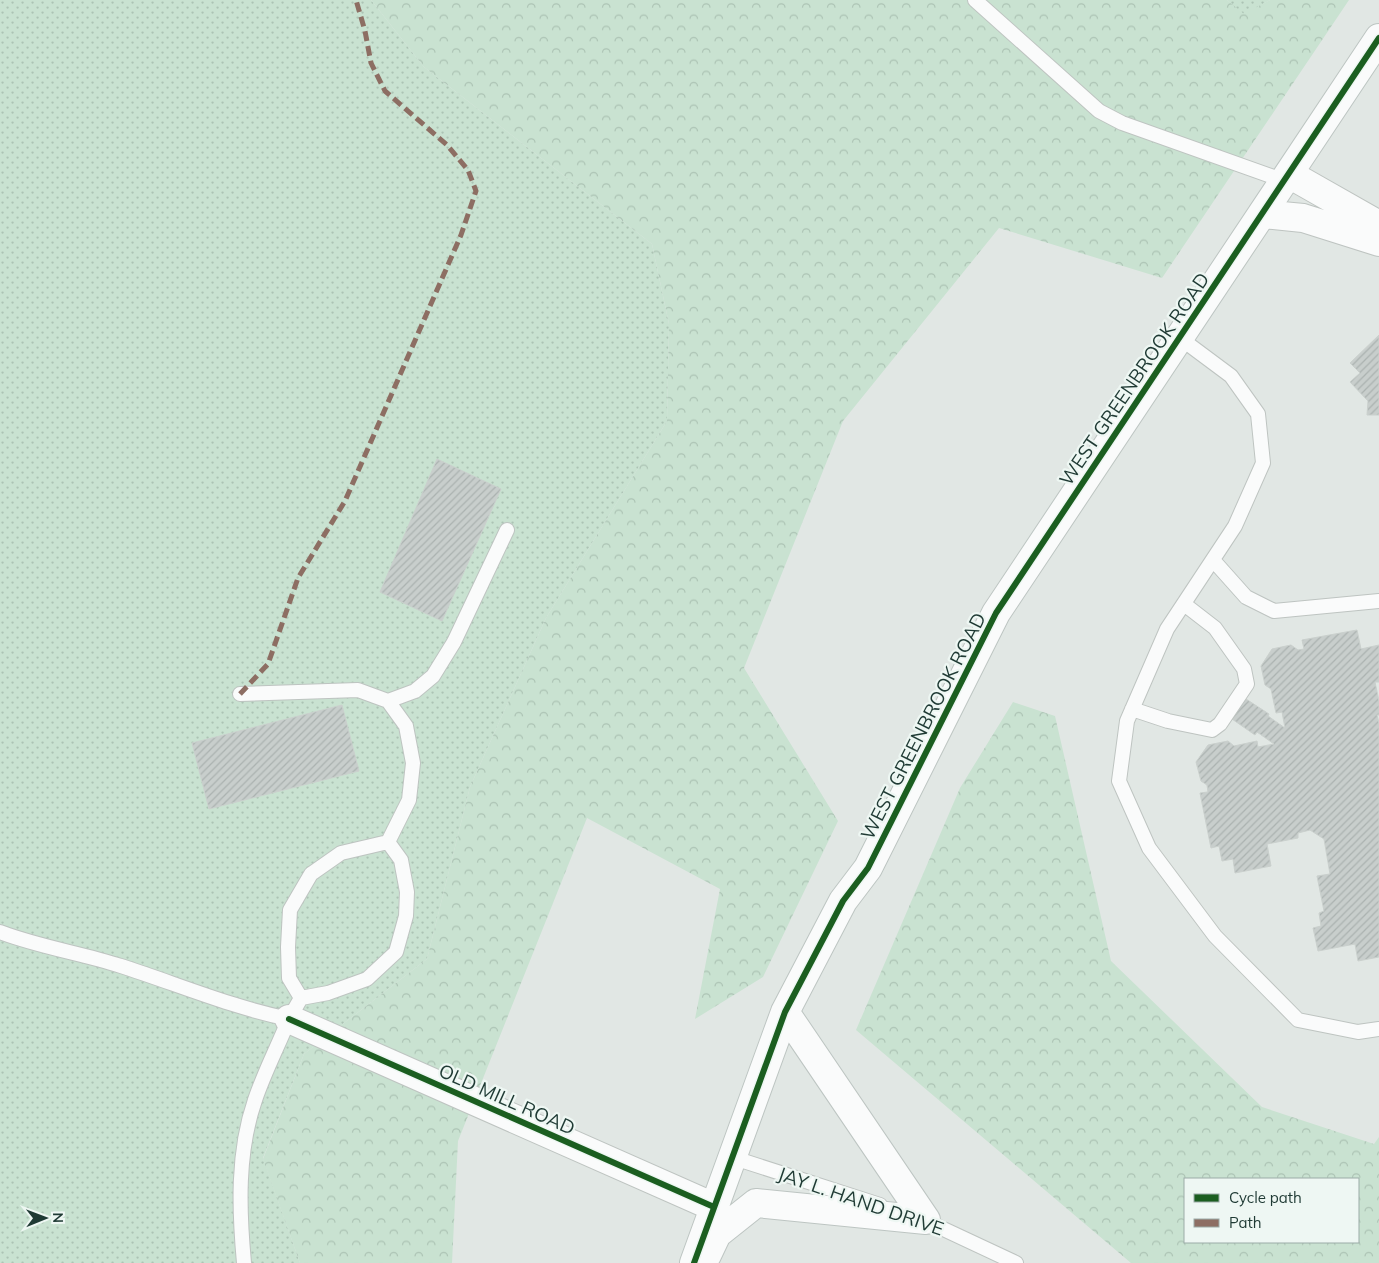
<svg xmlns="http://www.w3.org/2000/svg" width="1379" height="1263" font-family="Mulish,sans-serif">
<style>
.grass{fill:url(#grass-dots)}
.forest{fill:url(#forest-crowns);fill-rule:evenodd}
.building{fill:url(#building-hatch);stroke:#cad0cd}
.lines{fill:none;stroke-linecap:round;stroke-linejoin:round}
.lane-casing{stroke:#bec4c1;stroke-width:16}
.street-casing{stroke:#bec4c1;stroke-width:30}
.secondary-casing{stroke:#bdc5c2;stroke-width:30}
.lane{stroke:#fafbfb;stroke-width:14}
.street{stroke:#fafbfb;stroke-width:28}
.secondary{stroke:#fafbfb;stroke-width:28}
.quiet{stroke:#8d6e63;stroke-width:5;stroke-dasharray:10 5;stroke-linecap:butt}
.cycleway-casing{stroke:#eef7f3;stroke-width:9}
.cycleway{stroke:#1b5e20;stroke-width:6}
.labels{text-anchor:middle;stroke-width:4.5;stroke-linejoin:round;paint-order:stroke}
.street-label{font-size:19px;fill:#1f3a34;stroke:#eef7f3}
</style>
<defs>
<pattern id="grass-dots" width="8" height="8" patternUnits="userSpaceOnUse" patternTransform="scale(1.25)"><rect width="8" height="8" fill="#c9e2d1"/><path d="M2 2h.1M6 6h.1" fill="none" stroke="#acc3b4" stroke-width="1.8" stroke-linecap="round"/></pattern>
<pattern id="forest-crowns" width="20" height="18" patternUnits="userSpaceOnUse" patternTransform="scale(1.25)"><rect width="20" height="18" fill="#c9e2d1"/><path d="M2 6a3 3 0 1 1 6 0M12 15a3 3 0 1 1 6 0" fill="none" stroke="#acc3b4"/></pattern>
<pattern id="building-hatch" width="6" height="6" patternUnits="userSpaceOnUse" patternTransform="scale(1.25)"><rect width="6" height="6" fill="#c8cecc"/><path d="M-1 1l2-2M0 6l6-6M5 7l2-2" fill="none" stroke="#abb2b0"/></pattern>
</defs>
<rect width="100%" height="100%" fill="#e1e7e4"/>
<!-- grass -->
<path class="grass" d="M0 0H371L424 67 652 244 669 324 667 421 546 618 470 787 427 959 304 1054 263 1158 300 1263H0Z
M1227 0H1270L1244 15Z"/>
<!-- forest -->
<path class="forest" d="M371 0H1227L1244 14 1270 0H1349L1162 278 999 228 843 421 744 668 838 821 763 977 695 1019 720 889 587 818 458 1141 452 1263H300L263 1159 304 1054 427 959 470 787 546 618 667 421 669 324 652 244 424 67Z
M1013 702 1055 716 1111 961 1262 1107 1374 1144 1379 1137V1263H1131L856 1030 960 788ZM1358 1179V1242H1185V1179Z"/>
<!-- building -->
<path class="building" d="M1379 335V415H1367L1368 401 1350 382 1360 373 1350 363Z
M437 459 501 489 442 621 380 592Z
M1357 630 1361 649 1379 645V682H1375L1379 701V715H1377L1379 723V957L1358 961 1355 944 1318 951 1313 928 1321 926 1319 913 1324 911 1317 876 1330 874 1324 839 1310 830 1298 833V838L1267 844 1271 866 1235 873 1233 859 1222 861 1219 846 1211 848 1200 793 1208 792 1207 785 1201 781 1196 762 1208 745 1228 741 1234 746 1257 741 1258 747 1274 744 1257 732 1255 735 1232 719 1246 699 1269 714 1268 716 1285 728 1282 712 1276 713 1271 689 1265 685 1261 666 1272 649 1291 645 1298 650 1304 649 1302 640Z
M342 705 359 771 209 809 192 743Z"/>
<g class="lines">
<!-- lane casing -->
<g class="lane-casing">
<path id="lane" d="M975 0 1099 111 1122 123 1285 181
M1180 338 1231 376 1258 414 1263 463 1235 526 1167 629 1127 721 1119 781 1149 848 1215 936 1298 1020 1358 1032 1379 1029
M1213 560 1246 597 1274 611 1379 601
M240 694 358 690 388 701 406 726 413 763 409 800 388 842 341 853 311 874 290 910 288 947 289 978 301 998 289 1019
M388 701 415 691 433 676 454 642 507 530
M1132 709 1168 721 1212 730 1220 724 1247 684 1244 669 1215 628 1184 604
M0 932C39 947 81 953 121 966 177 984 231 1007 289 1019 278 1046 264 1073 255 1100 237 1152 239 1209 244 1263
M301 998 328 993 367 979 396 952 406 916 407 892 401 860 388 842
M731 1157 880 1205
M922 1219 1016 1263"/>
</g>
<!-- street casing -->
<g class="street-casing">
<path id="street" d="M1289 174 1379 225
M1263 214 1303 218 1379 242
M289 1019 714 1207"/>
</g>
<!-- secondary casing -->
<g class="secondary-casing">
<path id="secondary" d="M785 1012 926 1220
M707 1255 717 1234 756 1203 926 1220
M694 1263 785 1012 843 901 868 868 996 613 1379 38"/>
</g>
<!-- lane -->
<use href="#lane" class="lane"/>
<!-- street -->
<use href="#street" class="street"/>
<!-- secondary -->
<use href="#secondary" class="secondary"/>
<!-- quiet -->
<path class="quiet" d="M240 694 268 664 298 578 345 501 461 235 476 191 468 170 447 145 385 91 371 63 365 31 356 0"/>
<!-- cycleway casing -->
<g class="cycleway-casing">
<path id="cycleway" d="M289 1019 714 1207
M694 1263 785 1012 843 901 868 868 996 613 1379 38"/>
</g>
<!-- cycleway -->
<use href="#cycleway" class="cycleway"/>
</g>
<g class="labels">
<!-- street labels -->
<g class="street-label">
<text transform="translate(1134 379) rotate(-56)" y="7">WEST GREENBROOK ROAD</text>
<text transform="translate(923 726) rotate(-63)" y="7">WEST GREENBROOK ROAD</text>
<text transform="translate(507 1099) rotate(24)" y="7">OLD MILL ROAD</text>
<text transform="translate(861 1201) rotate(19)" y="7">JAY L. HAND DRIVE</text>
</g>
</g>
<!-- legend -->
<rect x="1184" y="1178" width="175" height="65" fill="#eef7f3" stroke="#9baba7"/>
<rect x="1194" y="1194" width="25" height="8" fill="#1b5e20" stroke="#9baba7"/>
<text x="1229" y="1203" font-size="15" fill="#1f3a34">Cycle path</text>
<rect x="1194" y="1219" width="25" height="8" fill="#8d6e63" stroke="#9baba7"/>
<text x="1229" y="1228" font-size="15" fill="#1f3a34">Path</text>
<!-- north arrow -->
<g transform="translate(45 1218) rotate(89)" stroke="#eef7f3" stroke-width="4" paint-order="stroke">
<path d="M0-4L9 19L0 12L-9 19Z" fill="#1f3a34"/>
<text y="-8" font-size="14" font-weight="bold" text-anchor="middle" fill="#1f3a34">N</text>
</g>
</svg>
